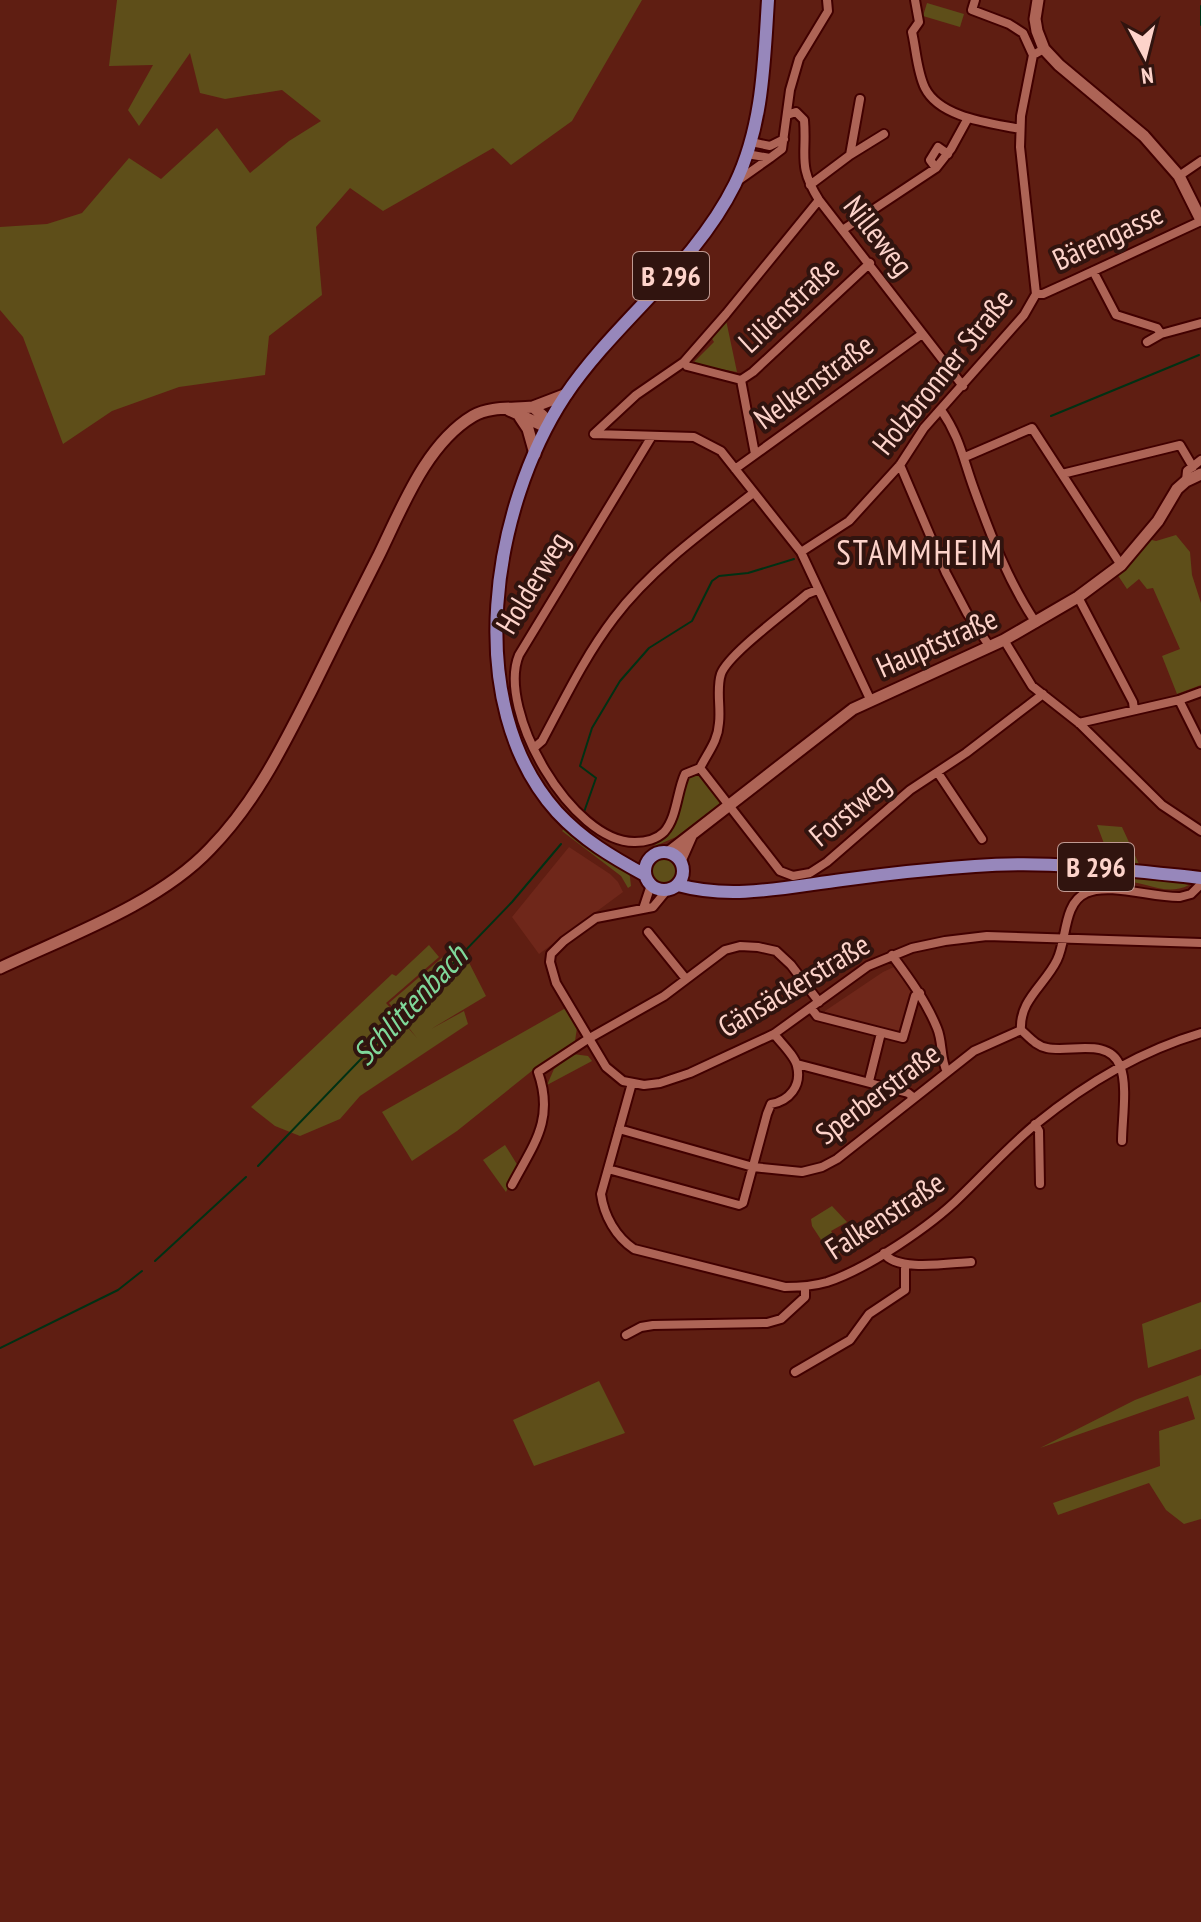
<svg xmlns="http://www.w3.org/2000/svg" width="1201" height="1922" font-family="'PT Sans Narrow',sans-serif">
<style>
.built{fill:#6f271a}
.green{fill:#5e4e19}
.lines{fill:none;stroke-linecap:round;stroke-linejoin:round}
.stream{stroke:#003114;stroke-width:2}
.street-casing{stroke:#410000;stroke-width:12}
.secondary-casing{stroke:#410000;stroke-width:15}
.primary-casing{stroke:#410000;stroke-width:16}
.street{stroke:#ad6456;stroke-width:8}
.secondary{stroke:#ad6456;stroke-width:11}
.primary{stroke:#9787bb;stroke-width:12}
.labels{text-anchor:middle;stroke-width:8;stroke-linejoin:round;paint-order:stroke}
.shield{fill:#31140f;stroke:#c09a92;stroke-width:2}
.shield-label{font-size:28px;font-weight:bold;fill:#fdd3ca}
.street-label{font-size:30px;fill:#fdd3ca;stroke:#31140f}
.water-label{font-size:32px;font-style:italic;fill:#7fd89a;stroke:#31140f}
.quarter-label{font-size:34px;letter-spacing:2px;fill:#fdd3ca;stroke:#31140f}
</style>
<rect width="100%" height="100%" fill="#5f1e12"/>
<!-- built -->
<path class="built" d="M569 847 610 874 618 882 623 892 539 954 512 917Z
M896 966 913 990 903 1033 898 1035 824 1015 825 1011 883 972Z"/>
<!-- green -->
<path class="green" d="M117 0H642L572 121 511 165 493 148 383 211 350 188 316 227 322 295 269 336 265 375 179 387 112 411 63 444 23 337 0 310V227L47 224 82 213 129 158 161 179 217 128 250 173 289 141 321 121 282 90 225 99 200 93 190 53 139 126 128 110 153 65 109 66Z
M927 3 964 14 960 27 923 16Z
M726 320 737 372 692 364 714 342 711 337Z
M1176 535 1190 552 1192 575 1201 603V685L1177 694 1162 656 1180 649 1153 588 1147 589 1139 579 1127 589 1117 574 1148 539 1156 541Z
M693 775C707 775 714 790 722 800L720 804 676 837 653 847 670 830 687 778Z
M1097 825 1122 827 1139 864 1111 862Z
M566 827C584 847 605 859 629 869L631 886 628 888 621 876 562 831Z
M649 871a15 15 0 1 1 30 0a15 15 0 1 1-30 0Z
M1091 874 1181 883 1189 885C1173 893 1162 889 1146 885 1125 879 1102 879 1081 887L1082 875Z
M459 943 486 996 431 1029 464 1011 468 1024 360 1096 340 1119 300 1136 275 1126 251 1107 392 974 396 976 429 945 439 957 386 1003 417 1038 389 1003Z
M564 1009 568 1010 577 1028 575 1041 533 1070 457 1131 412 1161 382 1112Z
M573 1054 588 1056 592 1061 547 1085 554 1069Z
M505 1145 518 1166 506 1192 483 1160Z
M832 1206 847 1222 831 1231 843 1251 833 1258 812 1226 811 1219Z
M1201 1302V1349L1148 1368 1142 1324Z
M1201 1375V1519L1184 1524 1166 1510 1149 1483 1058 1515 1053 1503 1160 1466 1159 1431 1195 1419 1188 1396 1040 1448 1135 1400Z
M599 1381 625 1433 534 1466 513 1420Z"/>
<g class="lines">
<!-- stream -->
<path class="stream" d="M1201 6V25
M1051 416 1199 355
M584 812 596 778 580 766 592 728 620 681 649 648 692 621 712 581 719 576 748 573 794 559
M258 1166 512 902 561 844
M155 1261 246 1177
M0 1348 118 1290 142 1271"/>
<!-- street casing -->
<g class="street-casing">
<path id="street" d="M915 0 919 22 912 32C916 49 917 72 925 88 940 118 991 123 1020 129
M975 0 972 10 1009 24 1023 33 1033 55
M787 115 796 112 804 120C807 156 797 165 819 200L963 386
M751 142 770 146 784 139
M747 154 770 158 782 149 790 90 799 59 828 11 827 0
M850 155 884 134
M936 168 930 160 938 147 948 154
M1179 176 1201 161
M739 180 770 158
M810 185 850 155 860 99
M844 229 936 168 951 149 968 118
M1093 271 1116 315 1157 328 1161 334 1147 342
M1036 294H1043L1074 280 1201 221
M1161 334 1201 323
M684 362 687 366 741 380
M741 380 753 372 870 263
M741 380 755 454
M941 410C960 437 963 459 974 489 991 536 1008 581 1036 623
M594 434 694 437 721 451 801 552 870 699
M594 434 636 395 684 362 726 314 819 200
M652 436 519 655C496 710 572 843 635 842 645 842 657 839 664 832 677 818 677 791 685 774L700 768
M965 457 1032 428 1121 565
M900 465 946 573 967 613 990 647
M735 469 922 334
M1062 474 1180 445 1193 467
M1186 481 1187 471 1201 460
M801 552 849 521 900 465 924 428 1024 315 1036 294 1020 147 1021 116 1033 55 1044 49
M1078 597 1133 702 1134 710
M1004 640 1032 686 1079 723 1162 805 1201 831
M1179 700 1201 744
M1079 723 1179 700 1201 692
M535 747 542 741C564 700 585 656 614 618 651 569 704 531 752 494
M700 768 780 871 793 876 810 873 827 862 910 790 966 753 1043 694
M700 768C708 752 718 741 719 723 721 707 716 689 721 674 728 654 789 610 807 594L817 590
M938 773 982 839
M667 890 653 907 596 918 564 941 551 954 550 962 556 983 606 1067 623 1081 644 1085 660 1083 690 1073 774 1034 868 966 912 948 945 941 987 936 1201 943
M643 909 651 885
M648 932 686 979
M892 955C909 978 926 1001 937 1028 943 1042 940 1058 947 1072
M811 1008 817 1016 903 1038 915 996 920 993
M797 1064 908 1093 913 1097
M869 1081 881 1033
M632 1083 601 1194C604 1216 616 1237 634 1249L785 1287C800 1287 813 1286 827 1282 867 1269 931 1226 961 1196 986 1172 1009 1146 1036 1124 1085 1084 1140 1051 1201 1033
M1035 1124 1039 1131 1040 1184
M619 1129 753 1167 802 1172 822 1167 837 1159 974 1051 1021 1030
M1122 1141C1122 1121 1128 1084 1120 1066 1109 1037 1070 1053 1047 1048 1036 1046 1029 1037 1021 1030 1019 1000 1045 985 1057 960 1067 940 1063 903 1086 893 1109 882 1154 898 1180 897L1191 894 1201 884
M608 1169 739 1205 743 1203 767 1114 771 1104C789 1101 802 1086 797 1066 795 1056 781 1043 774 1034
M512 1185C533 1145 555 1120 538 1072L588 1039 664 996 725 950 740 946 758 947 776 951 791 965 819 1002
M884 1253C896 1272 949 1263 971 1262
M626 1335 641 1327 653 1325 767 1323 781 1319 805 1297V1287
M795 1372 850 1340 869 1314 905 1290V1265"/>
</g>
<!-- secondary casing -->
<g class="secondary-casing">
<path id="secondary" d="M1038 0 1035 19 1037 31 1044 49 1059 65 1144 136 1179 176 1201 220
M533 407 567 394
M509 410 546 427
M520 417 528 429 535 454
M669 852 853 709 1004 640 1078 597 1121 565 1158 521 1177 489 1186 481 1201 474
M680 861 691 836
M0 968C68 936 158 904 210 849 255 803 282 748 311 691 333 646 356 600 379 555 402 508 426 444 473 416 490 406 513 409 533 407L543 416 546 427"/>
</g>
<!-- primary casing -->
<g class="primary-casing">
<path id="primary" d="M645 871a19 19 0 1 1 38 0a19 19 0 1 1-38 0Z
M645 875C612 857 583 840 557 812 460 704 492 507 565 396 616 320 694 267 735 184 763 126 764 62 768 0
M678 885C732 900 787 887 842 880 886 874 931 869 975 866 1051 860 1126 870 1201 878"/>
</g>
<!-- street -->
<use href="#street" class="street"/>
<!-- secondary -->
<use href="#secondary" class="secondary"/>
<!-- primary -->
<use href="#primary" class="primary"/>
</g>
<g class="labels">
<!-- shield labels -->
<g class="shield">
<rect x="633" y="252" width="76" height="48" rx="6"/>
<rect x="1058" y="843" width="76" height="48" rx="6"/>
</g>
<g class="shield-label">
<text x="671" y="286">B 296</text>
<text x="1096" y="877">B 296</text>
</g>
<!-- street labels -->
<g class="street-label">
<text transform="translate(878 236) rotate(52)" y="10">Nilleweg</text>
<text transform="translate(1108 237) rotate(-25)" y="10">Bärengasse</text>
<text transform="translate(789 305) rotate(-43)" y="10">Lilienstraße</text>
<text transform="translate(943 372) rotate(-51)" y="10">Holzbronner Straße</text>
<text transform="translate(814 382) rotate(-36)" y="10">Nelkenstraße</text>
<text transform="translate(533 583) rotate(-59)" y="10">Holderweg</text>
<text transform="translate(937 643) rotate(-24)" y="10">Hauptstraße</text>
<text transform="translate(850 810) rotate(-40)" y="10">Forstweg</text>
<text transform="translate(794 986) rotate(-31)" y="10">Gänsäckerstraße</text>
<text transform="translate(878 1094) rotate(-37)" y="10">Sperberstraße</text>
<text transform="translate(885 1216) rotate(-33)" y="10">Falkenstraße</text>
</g>
<!-- water labels -->
<g class="water-label">
<text transform="translate(410 1005) rotate(-47)" y="11">Schlittenbach</text>
</g>
<!-- quarter labels -->
<g class="quarter-label">
<text x="920" y="565">STAMMHEIM</text>
</g>
</g>
<!-- north arrow -->
<g transform="translate(1145 56) rotate(173)" stroke="#31140f" stroke-width="6" paint-order="stroke">
<path d="M0-6L14 30L0 20L-14 30Z" fill="#fdd3ca"/>
<text y="-12" font-size="22" font-weight="bold" text-anchor="middle" fill="#fdd3ca">N</text>
</g>
</svg>
